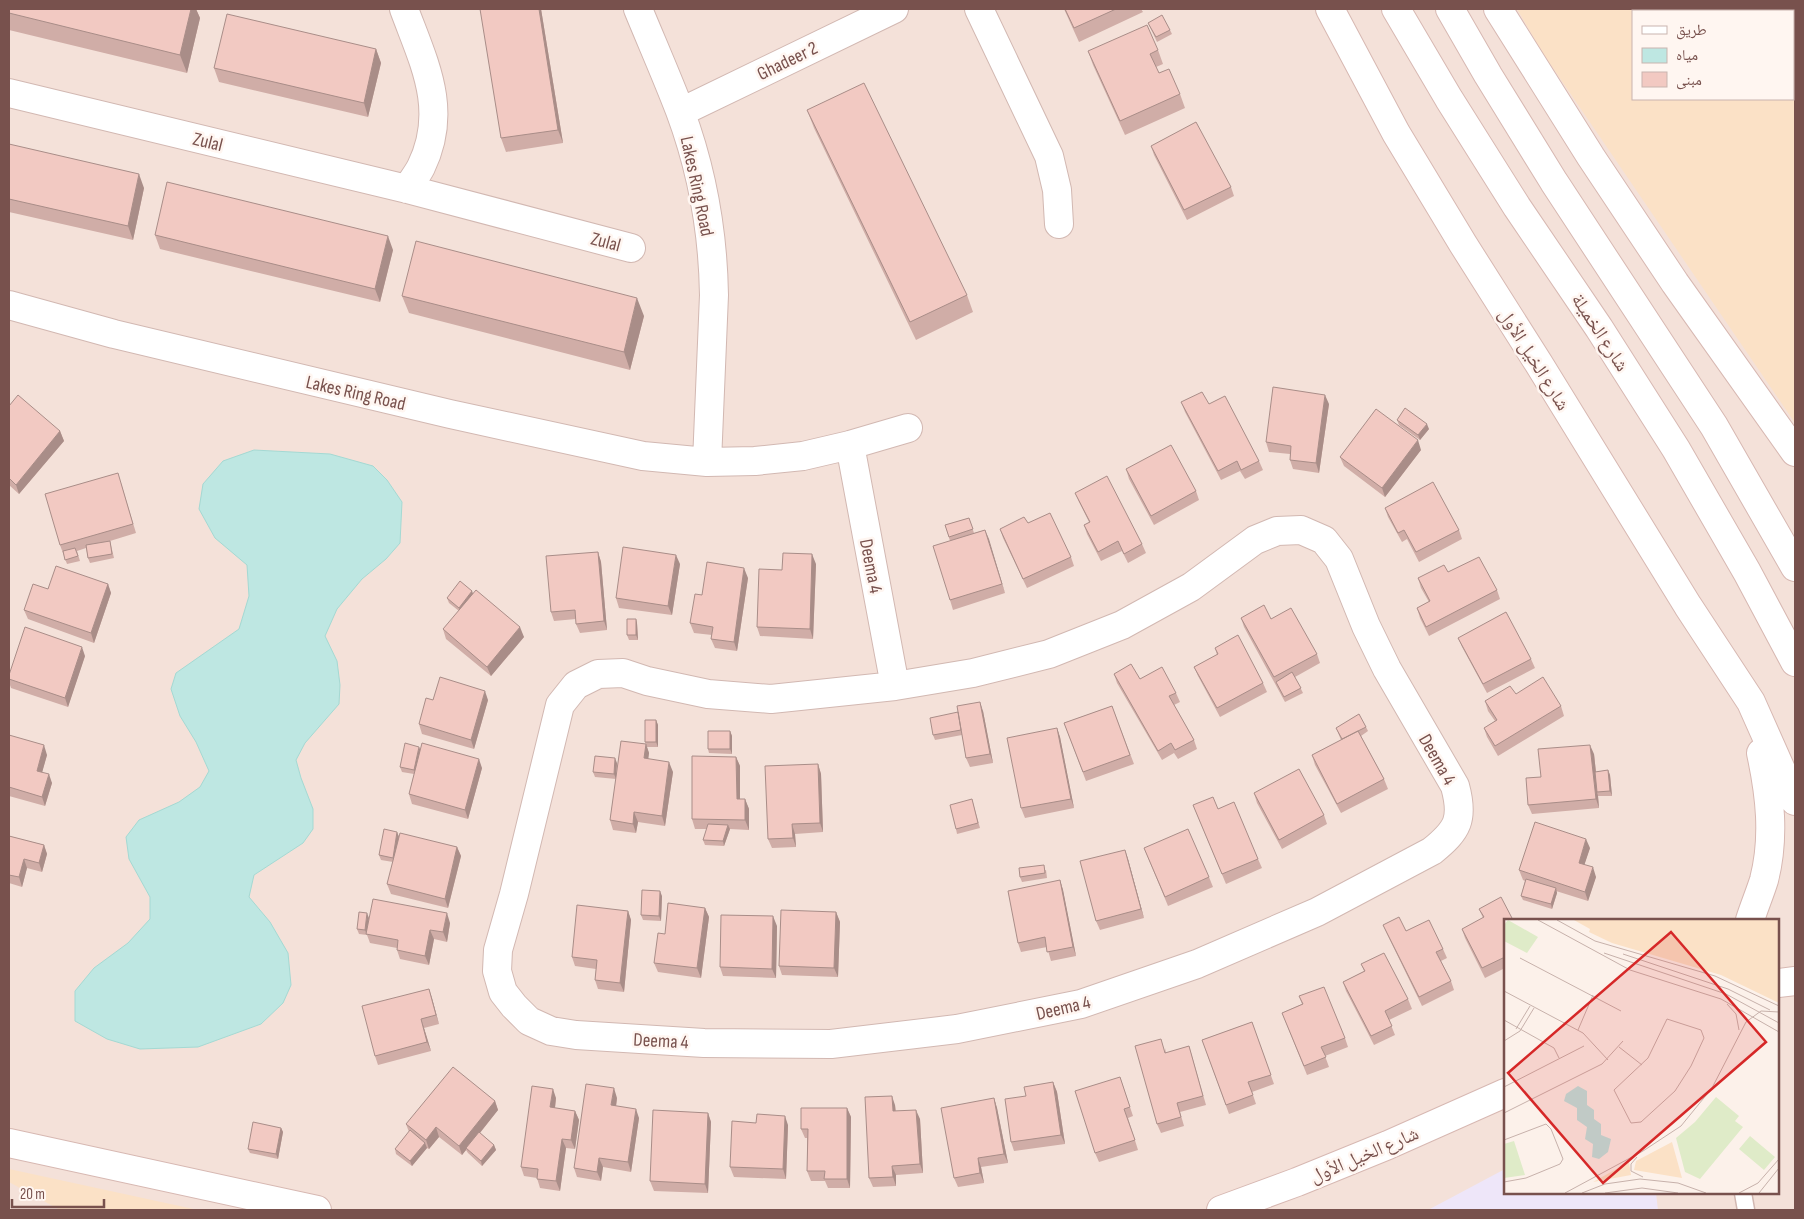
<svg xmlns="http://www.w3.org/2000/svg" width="1804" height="1219" font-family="'Sofia Sans Condensed','Noto Naskh Arabic',sans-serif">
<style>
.residential{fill:#f4e1d9;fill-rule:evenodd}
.education{fill:#eee6f9}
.sand{fill:#fbe1c6;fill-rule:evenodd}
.water{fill:#bee7e2;stroke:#a4d9d3}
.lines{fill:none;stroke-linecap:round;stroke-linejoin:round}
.lane-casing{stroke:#d2b8b2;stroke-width:19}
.street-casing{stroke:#d2b8b2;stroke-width:30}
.secondary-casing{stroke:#d7b8b2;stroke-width:30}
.lane{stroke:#fff;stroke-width:16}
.street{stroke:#fff;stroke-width:28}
.secondary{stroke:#fff;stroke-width:28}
.wall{fill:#d0ada7}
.shaded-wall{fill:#a98d88}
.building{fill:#f2c9c2;stroke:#a98d88}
.labels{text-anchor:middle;stroke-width:5;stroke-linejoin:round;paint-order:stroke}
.street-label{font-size:19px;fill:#78514d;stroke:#fff6f1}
.inset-road{fill:none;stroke:#c7b1ab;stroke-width:1}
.view{fill:#d62828;fill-opacity:0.15;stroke:#d62828;stroke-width:2.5}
.inset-edge{fill:none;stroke:#78514d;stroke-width:2.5}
</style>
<rect width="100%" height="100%" fill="#fcf1ea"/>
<!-- residential -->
<path class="residential" d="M9 9H1795V1210H9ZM1633 11H1793V99H1633ZM1505 920H1778V1193H1505Z"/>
<!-- education -->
<path class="education" d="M1505 1169V1193H1656L1658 1210H1428Z"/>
<!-- sand -->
<path class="sand" d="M1517 9H1795V423L1542 52ZM1633 11H1793V99H1633Z
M9 1169 198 1210H60L9 1182Z"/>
<!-- water -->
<path class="water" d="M254 450 330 454 373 466 387 480 402 502 400 543 386 559 362 579 337 609 325 636 337 661 340 685 339 704 305 743 296 760 301 778 313 809V829L303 843 254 875 249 897 270 922 288 953 291 985 283 1003 261 1024 198 1047 140 1049 107 1039 75 1021V991L94 968 128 943 150 919V897L129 859 126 837 139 820 179 802 200 787 209 771 196 742 180 716 171 689 176 673 239 629 249 596 247 565 215 538 199 509 203 484 223 461Z"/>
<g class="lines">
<!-- lane casing -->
<g class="lane-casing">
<path id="lane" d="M1743 1193 1746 1210"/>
</g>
<!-- street casing -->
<g class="street-casing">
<path id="street" d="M404 9C424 63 449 110 421 167 417 175 411 182 407 189
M638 9C652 43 667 77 680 111 702 170 713 233 714 295L707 462
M979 9 1049 156 1057 190 1059 224
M9 93 407 189 631 248
M681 112 894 9
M9 305 114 334 450 414 643 456 707 462 755 461 803 456 850 445 908 428
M850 445 895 686
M1301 530 1324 540 1339 559 1366 626 1387 669 1455 786C1464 819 1458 830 1432 851L1317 912 1197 964 1081 1004 957 1029 831 1044 704 1043 576 1035 551 1031 529 1021 514 1006 503 992 497 971 498 950 514 894 560 705 576 685 598 674 623 673 647 681 708 694 771 699 895 686 973 673 1049 654 1122 625 1191 587 1255 540 1277 531Z"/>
</g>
<!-- secondary casing -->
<g class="secondary-casing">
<path id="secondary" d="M1330 9 1396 133 1463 244 1539 364 1688 606 1751 702 1795 801
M1396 9 1449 99 1517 207 1599 328 1676 449 1747 572 1795 662
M1450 9 1488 75 1554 182 1714 426 1795 567
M1498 9 1591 157 1675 283 1795 452
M1750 920C1754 907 1760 893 1764 880 1775 837 1770 795 1761 753
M1778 983 1795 981
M9 1143 317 1210
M1221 1210 1297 1182 1388 1145 1505 1093"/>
</g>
<!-- lane -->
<use href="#lane" class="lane"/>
<!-- street -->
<use href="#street" class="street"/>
<!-- secondary -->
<use href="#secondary" class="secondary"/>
</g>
<!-- wall -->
<path class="wall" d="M9 9H196L200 18 187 73 9 30Z
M541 9 563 143 506 152 501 138Z
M1064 9H1141L1143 12 1079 42Z
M1148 23 1170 30 1172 34 1157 42Z
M376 49 381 63 368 117 219 82 214 68Z
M1158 50 1163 64 1156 67 1159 73 1180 94 1185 108 1125 135 1093 65 1088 51Z
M807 110 967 295 973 312 916 340 814 128Z
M9 144 144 188 133 240 9 212Z
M1151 146 1231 187 1234 196 1187 220 1154 155Z
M155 235 393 250 380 302 160 249Z
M402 296 644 316 630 370 409 313Z
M1181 402 1209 404 1259 461 1263 470 1245 479 1240 471 1221 480 1185 412Z
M1329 404 1319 473 1293 469 1290 460V454L1269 452 1266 442Z
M9 406 60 431 64 441 19 494 9 485Z
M1397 420 1429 429 1420 440 1399 425Z
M1421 450 1385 497 1344 466 1340 457Z
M1126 469 1196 491 1199 500 1154 525 1129 479Z
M121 483 136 533 110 541 114 558 90 563 88 558 86 548 77 551 80 561 67 564 60 545Z
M1075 493 1142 544 1146 553 1128 563 1122 551 1101 561 1087 534 1084 525 1089 522 1079 502Z
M1385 508 1459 530 1462 539 1419 562 1407 539 1402 542 1388 517Z
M969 518 974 533 985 530 1005 593 953 610 950 600V541L945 525Z
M1028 523 1071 557 1074 566 1027 588 1003 538 1000 529Z
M598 552 601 562 607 630 580 633 576 624V619L554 621 551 612Z
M680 564 672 615 619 608 616 598Z
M816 564 813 639 760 636 757 627Z
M1448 572 1497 590 1500 599 1429 636 1420 618 1417 608 1429 602 1421 588 1418 578Z
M748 578 737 651 715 648 711 639 712 635 694 633 690 623 702 595Z
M108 584 111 593 94 643 28 619 24 610 48 589Z
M473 593 524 637 491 676 446 639 443 629 459 611 449 603 447 598Z
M1241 618 1271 619 1317 654 1320 663 1295 677 1303 693 1285 702 1244 627Z
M636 619 637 623 638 640H629L627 635Z
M1458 638 1531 659 1535 668 1487 693 1462 647Z
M1215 648 1263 683 1267 692 1220 717 1198 676 1194 667 1217 655Z
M85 656 68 707 11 688 9 682V675Z
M1114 674 1140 679 1176 693 1180 702 1174 705 1194 740 1197 749 1178 759 1174 753 1162 760 1117 683Z
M1516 694 1561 706 1564 716 1498 756 1487 737 1484 728 1495 721 1488 711 1485 701Z
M433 700H488L474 749 422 734 419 724Z
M1112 706 1134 764 1086 781 1064 723Z
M983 711 993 763 970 767 966 758 962 735 935 740 933 735Z
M656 720 658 725V747H647L645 742Z
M1366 727 1368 731 1361 736 1384 779 1388 789 1341 813 1315 765 1312 755 1341 740 1336 728Z
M1057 728 1060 737 1074 808 1025 818 1021 808Z
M730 731 732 736V754L709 753 708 749Z
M9 735 47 755 42 772 52 783 45 806 9 796Z
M646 744 649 753 648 759 673 772 665 826 638 822 636 833 613 830 610 820 616 779 595 777 593 772 617 763 616 774Z
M421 750 482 768 468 819 412 804 409 794 414 774 402 772 400 767Z
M1594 754 1596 772 1608 770 1610 775 1612 796H1598L1599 808 1532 814 1528 805 1541 777Z
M736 757 740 766V799H745L749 809V830L730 829 724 846 705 845 703 840 707 829H695L692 819Z
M818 764 821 774 823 832 795 834 796 847 772 848 768 839Z
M1254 793 1324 815 1327 824 1282 849 1257 803Z
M972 799 980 828 957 834 956 829Z
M1193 805 1258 859 1262 868 1226 884Z
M397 832 399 837 457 847 461 856 448 908 391 894 387 884 393 862 381 860 379 855Z
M9 836 44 845 47 854 42 872 27 868 22 887 9 883Z
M1144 848 1209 877 1213 887 1168 906Z
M1590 848 1584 865 1596 877 1588 901 1556 891 1557 893 1552 909 1523 900 1521 896 1525 881 1523 880 1519 870Z
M1125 850 1128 859 1144 918 1100 930 1096 921Z
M1046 870 1047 878 1022 882 1020 877Z
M1060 880 1063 890 1076 956 1051 961 1047 947 1021 952 1018 943Z
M662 896 661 921 643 920 641 915Z
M705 908 709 917 701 978 658 972 654 963 665 934Z
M1479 909 1505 920V968L1485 978 1465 938 1462 929 1483 918Z
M628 911 631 920 624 992 598 989 595 980 596 969 575 966 572 957Z
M836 912 840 922 838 977 782 975 779 966Z
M369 918 368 924 450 923 447 942 434 939 429 965 400 959 397 950V948L370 943 367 935 359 934 357 929Z
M1383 925 1406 931 1443 949 1447 958 1441 961 1451 981 1454 990 1422 1006 1387 934Z
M777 926 776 978 723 976 720 967Z
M1361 964 1408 999 1412 1009 1389 1020 1395 1035 1374 1045 1346 991 1343 982 1364 971Z
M429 989 439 1024 424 1028 431 1051 378 1065 375 1056Z
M1299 996 1345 1038 1348 1047 1325 1056 1329 1067 1307 1075 1282 1013 1302 1004Z
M1252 1022 1274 1084 1252 1092 1256 1104 1229 1114 1202 1040Z
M1189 1046 1192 1056 1206 1105 1180 1112 1184 1126 1161 1133 1157 1124 1165 1048 1166 1053Z
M1120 1077 1133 1116 1128 1118 1138 1150 1099 1162 1095 1153Z
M1053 1082 1057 1092 1065 1144 1014 1151 1011 1142 1026 1096Z
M556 1098 555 1108 575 1111 579 1120 575 1149 566 1148 560 1191 540 1188 537 1178 524 1176 521 1167Z
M617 1098 616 1106 639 1118 631 1172 603 1167 601 1181 577 1177 574 1168Z
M994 1098 997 1108 1008 1163 981 1167 984 1183 958 1187 954 1178Z
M495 1101 498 1110 480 1133 494 1145 496 1150 482 1166 468 1153 466 1150 462 1155 439 1137 429 1149 427 1148 412 1166 396 1154 395 1149 409 1132 406 1124Z
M895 1105 896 1111 920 1119 923 1173 896 1175V1186L873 1187 869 1178Z
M847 1108 851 1117 850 1188H828L825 1181H811L807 1171V1138H805L801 1129Z
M708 1113 711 1122 708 1193 654 1191 650 1181Z
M788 1125 786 1179 734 1177 730 1167Z
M281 1128 283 1132 278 1159 250 1153 248 1149Z"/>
<!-- shaded-wall -->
<path class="shaded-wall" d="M191 9H196L200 18 187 73 180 55Z
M539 9H541L563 143 558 130Z
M376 49 381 63 368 117 364 103Z
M139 174 144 188 133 240 128 226Z
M388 236 393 250 380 302 375 289Z
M637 298 644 316 630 370 624 352Z
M1325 395 1329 404 1319 473 1316 463Z
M1427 424 1429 429 1420 440 1418 435Z
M60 431 64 441 19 494 16 485Z
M1418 440 1421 450 1385 497 1382 488Z
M985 530 989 539 1005 593 1002 584Z
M598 552 601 562 607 630 604 621Z
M812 554 816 564 813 639 810 629Z
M676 555 680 564 672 615 668 606Z
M744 568 748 578 737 651 734 642Z
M108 584 111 593 94 643 91 633Z
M472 591 474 596 461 613 459 608Z
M636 619 637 623 638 640 636 635Z
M520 627 524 637 491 676 487 667Z
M82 647 85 656 68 707 65 698Z
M485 691 488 700 474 749 471 740Z
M980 702 983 711 993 763 990 754Z
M656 720 658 725V747L656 742Z
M1057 728 1060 737 1074 808 1071 799Z
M730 731 732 736V754L730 749Z
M646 744 649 753 647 768 644 758Z
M44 745 47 755 40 780 37 771Z
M1590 745 1594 754 1598 792H1597L1598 796 1599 808 1596 799Z
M419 747 421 751 416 775 414 770Z
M736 757 740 766V809L737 799Z
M615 758 617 763 616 779 614 774Z
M479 759 482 768 468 819 465 810Z
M669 762 673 772 665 826 662 816Z
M818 764 821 774 823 832 820 823Z
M1608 770 1610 775 1612 796 1610 791Z
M49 774 52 783 45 806 42 797Z
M745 799 749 809V830L745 820Z
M634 812 638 822 636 833 633 824Z
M792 824 795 834 796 847 793 838Z
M728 825 730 829 724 846 723 841Z
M397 832 399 837 394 863 393 858Z
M1586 839 1590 848 1582 872 1579 863Z
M44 845 47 854 42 872 39 863Z
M457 847 461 856 448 908 445 899Z
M1125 850 1128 859 1144 918 1141 909Z
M24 859 27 868 22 887 19 877Z
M1593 867 1596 877 1588 901 1585 892Z
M1060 880 1063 890 1076 956 1073 947Z
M1556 888 1557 893 1552 909 1551 904Z
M660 891 662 896 661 921 659 916Z
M705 908 709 917 701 978 697 968Z
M628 911 631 920 624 992 620 983Z
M836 912 840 922 838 977 834 968Z
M367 913 369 918 367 935 365 930Z
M447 913 450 923 447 942 443 932Z
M773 916 777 926 776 978 772 969Z
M430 930 434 939 429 965 425 956Z
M429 989 432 998 439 1024 436 1015Z
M421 1019 424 1028 431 1051 427 1042Z
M1053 1082 1057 1092 1065 1144 1061 1135Z
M614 1088 617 1098 615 1114 611 1105Z
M553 1089 556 1098 554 1116 550 1107Z
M892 1096 895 1105 896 1121 893 1111Z
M994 1098 997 1108 1008 1163 1004 1154Z
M495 1101 498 1110 467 1149 466 1148V1150L462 1155 459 1146Z
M847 1108 851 1117 850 1188 847 1179Z
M636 1109 639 1118 631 1172 628 1162Z
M916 1110 920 1119 923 1173 920 1164Z
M575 1111 579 1120 575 1149 571 1140Z
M708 1113 711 1122 708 1193 705 1184Z
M785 1116 788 1125 786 1179 783 1169Z
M436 1127 439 1137 429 1149 426 1140Z
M281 1128 283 1132 278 1159 276 1154Z
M562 1139 566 1148 560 1191 556 1181Z
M425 1143 427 1148 412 1166 410 1161Z
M494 1145 496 1150 482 1166 481 1161Z
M599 1158 603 1167 601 1181 597 1172Z
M978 1158 981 1167 984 1183 980 1173Z
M892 1166 896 1175V1186L893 1177Z"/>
<!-- building -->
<path class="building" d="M9 9H191L180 55 9 13Z
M480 9H539L558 130 501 138Z
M1065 9H1116L1074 28Z
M227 14 376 49 364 103 214 68Z
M1162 15 1170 30 1156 37 1148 23Z
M1147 25 1158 50 1150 54 1159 73 1169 69 1180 94 1120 121 1088 51Z
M864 83 967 295 910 322 807 110Z
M1196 122 1231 187 1184 210 1151 146Z
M9 144 139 174 128 226 9 199Z
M167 182 388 236 375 289 155 235Z
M416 241 637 298 624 352 402 296Z
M1273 387 1325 395 1316 463 1290 460 1291 446 1266 442Z
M1202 392 1209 404 1225 396 1259 461 1241 470 1237 461 1218 471 1181 402Z
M18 395 60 431 16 485 9 478V406Z
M1405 408 1427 424 1418 435 1397 420Z
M1376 409 1418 440 1382 488 1340 457Z
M1171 445 1196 491 1151 516 1126 469Z
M118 473 133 524 60 545 45 494Z
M1107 476 1142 544 1124 554 1118 541 1098 552 1084 525 1090 522 1075 493Z
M1433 482 1459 530 1416 552 1404 530 1398 533 1385 508Z
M1050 513 1071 557 1023 579 1000 529 1024 517 1028 523Z
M969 518 973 529 949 537 945 525Z
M985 530 1002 584 950 600 933 546Z
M110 541 112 554 88 558 86 545Z
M623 547 676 555 668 606 616 598Z
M75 548 78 556 65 560 63 551Z
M598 552 604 621 576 624 575 610 551 612 546 556Z
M783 553 812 554 810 629 757 627 759 569 782 570Z
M1479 557 1497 590 1426 627 1417 608 1430 601 1418 578 1444 565 1448 572Z
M707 562 744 568 734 642 711 639 713 627 690 623 695 594 702 595Z
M56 566 108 584 91 633 24 610 33 584 48 589Z
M460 581 472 591 459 608 447 598Z
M476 590 520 627 487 667 443 629Z
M1264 605 1271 619 1291 608 1317 654 1274 677 1241 618Z
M1506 612 1531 659 1483 684 1458 638Z
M627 619H636V635H627Z
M25 627 82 647 65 698 9 679V675Z
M1238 635 1263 683 1217 708 1194 667 1218 654 1215 648Z
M1131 664 1140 679 1162 667 1176 693 1169 696 1194 740 1175 750 1171 743 1158 751 1114 674Z
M1292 672 1301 688 1284 697 1276 682Z
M440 677 485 691 471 740 419 724 426 698 433 700Z
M1543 677 1561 706 1495 746 1484 728 1497 720 1485 701 1510 686 1516 694Z
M980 702 990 754 966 758 957 706Z
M1112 706 1130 755 1083 772 1064 723Z
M958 712 961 730 933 735 930 718Z
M1359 714 1366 727 1342 739 1336 728Z
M645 720H656V742H645Z
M1057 728 1071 799 1021 808 1007 738Z
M708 731H730V749H708Z
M1358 731 1384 779 1337 804 1312 755Z
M9 735 44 745 37 771 49 774 42 797 9 787Z
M621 741 646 744 644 758 669 762 662 816 634 812 633 824 610 820Z
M405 743 419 747 414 770 400 767Z
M422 743 479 759 465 810 409 794Z
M1590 745 1596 799 1528 805 1526 778 1541 777 1538 749Z
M595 756 615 758 614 774 593 772Z
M692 756 736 757 737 799H745V820L692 819Z
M818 764 820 823 792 824 793 838 768 839 765 766Z
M1299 769 1324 815 1279 840 1254 793Z
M1608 770 1610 791 1597 792 1595 772Z
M1213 797 1218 809 1234 802 1258 859 1222 874 1193 805Z
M972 799 978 823 956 829 950 805Z
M1535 822 1586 839 1579 863 1593 867 1585 892 1519 870Z
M708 824 728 825 723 841 703 840Z
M384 829 397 832 393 858 379 855Z
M1188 829 1209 877 1165 897 1144 848Z
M400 833 457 847 445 899 387 884Z
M9 836 44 845 39 863 24 859 19 877 9 875Z
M1125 850 1141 909 1096 921 1080 861Z
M1044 865 1045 873 1020 877 1019 868Z
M1526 879 1556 888 1551 904 1521 896Z
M1060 880 1073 947 1047 952 1045 937 1018 943 1008 891Z
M642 890 660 891 659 916 641 915Z
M1501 897 1513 920H1505V957L1482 968 1462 929 1484 917 1479 909Z
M373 899 447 913 443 932 430 930 425 956 397 950 398 940 366 934Z
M668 903 705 908 697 968 654 963 658 933 665 934Z
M577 905 628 911 620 983 595 980 597 960 572 957Z
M781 910 836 912 834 968 779 966Z
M359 912 367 913 365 930 357 929Z
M721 915 773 916 772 969 720 967Z
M1399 917 1406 931 1429 920 1443 949 1436 952 1451 981 1419 997 1383 925Z
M1384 953 1408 999 1385 1011 1392 1026 1371 1036 1343 982 1365 971 1361 964Z
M1324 987 1345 1038 1321 1047 1326 1057 1304 1066 1282 1013 1303 1004 1299 996Z
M429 989 436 1015 421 1019 427 1042 375 1056 362 1006Z
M1252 1022 1271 1075 1248 1082 1253 1095 1226 1105 1202 1040Z
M1161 1039 1165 1053 1189 1046 1203 1096 1177 1103 1181 1117 1157 1124 1135 1046Z
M453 1067 495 1101 459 1146 436 1127 426 1140 406 1124Z
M1120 1077 1130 1107 1124 1109 1135 1140 1095 1153 1075 1091Z
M1053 1082 1061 1135 1011 1142 1005 1099 1026 1096 1024 1087Z
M586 1084 614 1088 611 1105 636 1109 628 1162 599 1158 597 1172 574 1168Z
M532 1086 553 1089 550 1107 575 1111 571 1140 562 1139 556 1181 537 1179 538 1169 521 1167Z
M892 1096 893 1111 916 1110 920 1164 892 1166 893 1177 869 1178 865 1097Z
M994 1098 1004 1154 978 1158 980 1173 954 1178 941 1108Z
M801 1108H847V1179H824L825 1171H807L808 1129H801Z
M653 1110 708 1113 705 1184 650 1181Z
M757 1114 785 1116 783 1169 730 1167 732 1121 756 1123Z
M253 1122 281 1128 276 1154 248 1149Z
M410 1130 425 1143 410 1161 395 1149Z
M479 1132 494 1145 481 1161 466 1148Z"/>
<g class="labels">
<!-- street labels -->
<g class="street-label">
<text transform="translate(787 60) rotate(-26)" y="7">Ghadeer 2</text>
<text transform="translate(208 141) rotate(14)" y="7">Zulal</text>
<text transform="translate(698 186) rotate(78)" y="7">Lakes Ring Road</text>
<text transform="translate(606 241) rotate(15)" y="7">Zulal</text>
<text transform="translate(1601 332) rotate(57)" y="7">شارع الخميلة</text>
<text transform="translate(1535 359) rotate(58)" y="7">شارع الخيل الأول</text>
<text transform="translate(356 392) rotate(13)" y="7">Lakes Ring Road</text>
<text transform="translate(872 566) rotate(79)" y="7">Deema 4</text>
<text transform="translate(1438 759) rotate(60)" y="7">Deema 4</text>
<text transform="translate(1063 1007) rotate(-13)" y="7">Deema 4</text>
<text transform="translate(661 1040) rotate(3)" y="7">Deema 4</text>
<text transform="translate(1364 1154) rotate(-23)" y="7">شارع الخيل الأول</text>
</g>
</g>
<!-- overview -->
<g transform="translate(1504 919)">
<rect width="275" height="275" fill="#fcf1ea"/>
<path d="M4 1 34 18 23 34 0 22V6ZM212 178 235 197 231 202 239 208 196 260 181 253 172 219 191 203ZM246 217 271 238 260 251 235 230ZM10 222 21 256 0 259V225Z" fill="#dfebc8"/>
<path d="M70 1H275V84L217 56 108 24 85 13 86 10ZM168 223 178 259 130 251 132 242ZM125 243 127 256 89 263Z" fill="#fbe1c6"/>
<path d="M74 167 83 172V186L90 191V200L97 205V216L107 220 104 233 95 240 88 238 89 225 81 220 83 208 73 201V189L60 182 62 175Z" fill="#bee7e2"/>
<path class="inset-road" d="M34 1 126 51 217 80 275 113M53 1 91 22 211 57 275 87M100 34 222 75 275 104M119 35 224 70 266 91M16 39 117 92M0 72 79 114 104 141M223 85 232 95 235 111M163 100 197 111 200 119 187 147 171 172 137 203 127 204 110 171 144 139ZM0 101 50 129 55 139M12 110 26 87M74 111 89 76M0 122 16 112 30 89M115 128 138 146M0 168 80 127M0 194 98 145 119 122M0 221 42 205 47 210 59 240 56 245 22 259 0 263M133 238 127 245V252L139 258M61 274 139 232 177 207 208 169 242 103 257 92 275 93M78 274 101 265 136 260 174 264 202 274M101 274 138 269 174 274M235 274 254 264 275 240M255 274 275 249"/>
<path class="view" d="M167 13 262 123 99 264 4 154Z"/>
<rect width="275" height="275" class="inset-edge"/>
</g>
<!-- border -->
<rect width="1804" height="1219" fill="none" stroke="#78514d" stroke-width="20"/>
<!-- legend -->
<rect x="1632" y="10" width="162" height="90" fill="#fff6f1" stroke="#c9b4af"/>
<rect x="1642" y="26" width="25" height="8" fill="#ffffff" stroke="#c9b4af"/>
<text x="1676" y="35" font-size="15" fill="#78514d">طريق</text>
<rect x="1642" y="48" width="25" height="15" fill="#bee7e2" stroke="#c9b4af"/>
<text x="1676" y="60" font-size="15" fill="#78514d">مياه</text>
<rect x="1642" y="72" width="25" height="15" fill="#f2c9c2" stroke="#c9b4af"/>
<text x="1676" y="85" font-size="15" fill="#78514d">مبنى</text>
<!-- scale -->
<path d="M12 1199v8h92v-8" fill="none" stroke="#78514d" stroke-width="2.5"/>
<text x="20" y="1199" font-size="15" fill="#78514d" stroke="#fff6f1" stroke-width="4" paint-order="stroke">20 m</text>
</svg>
